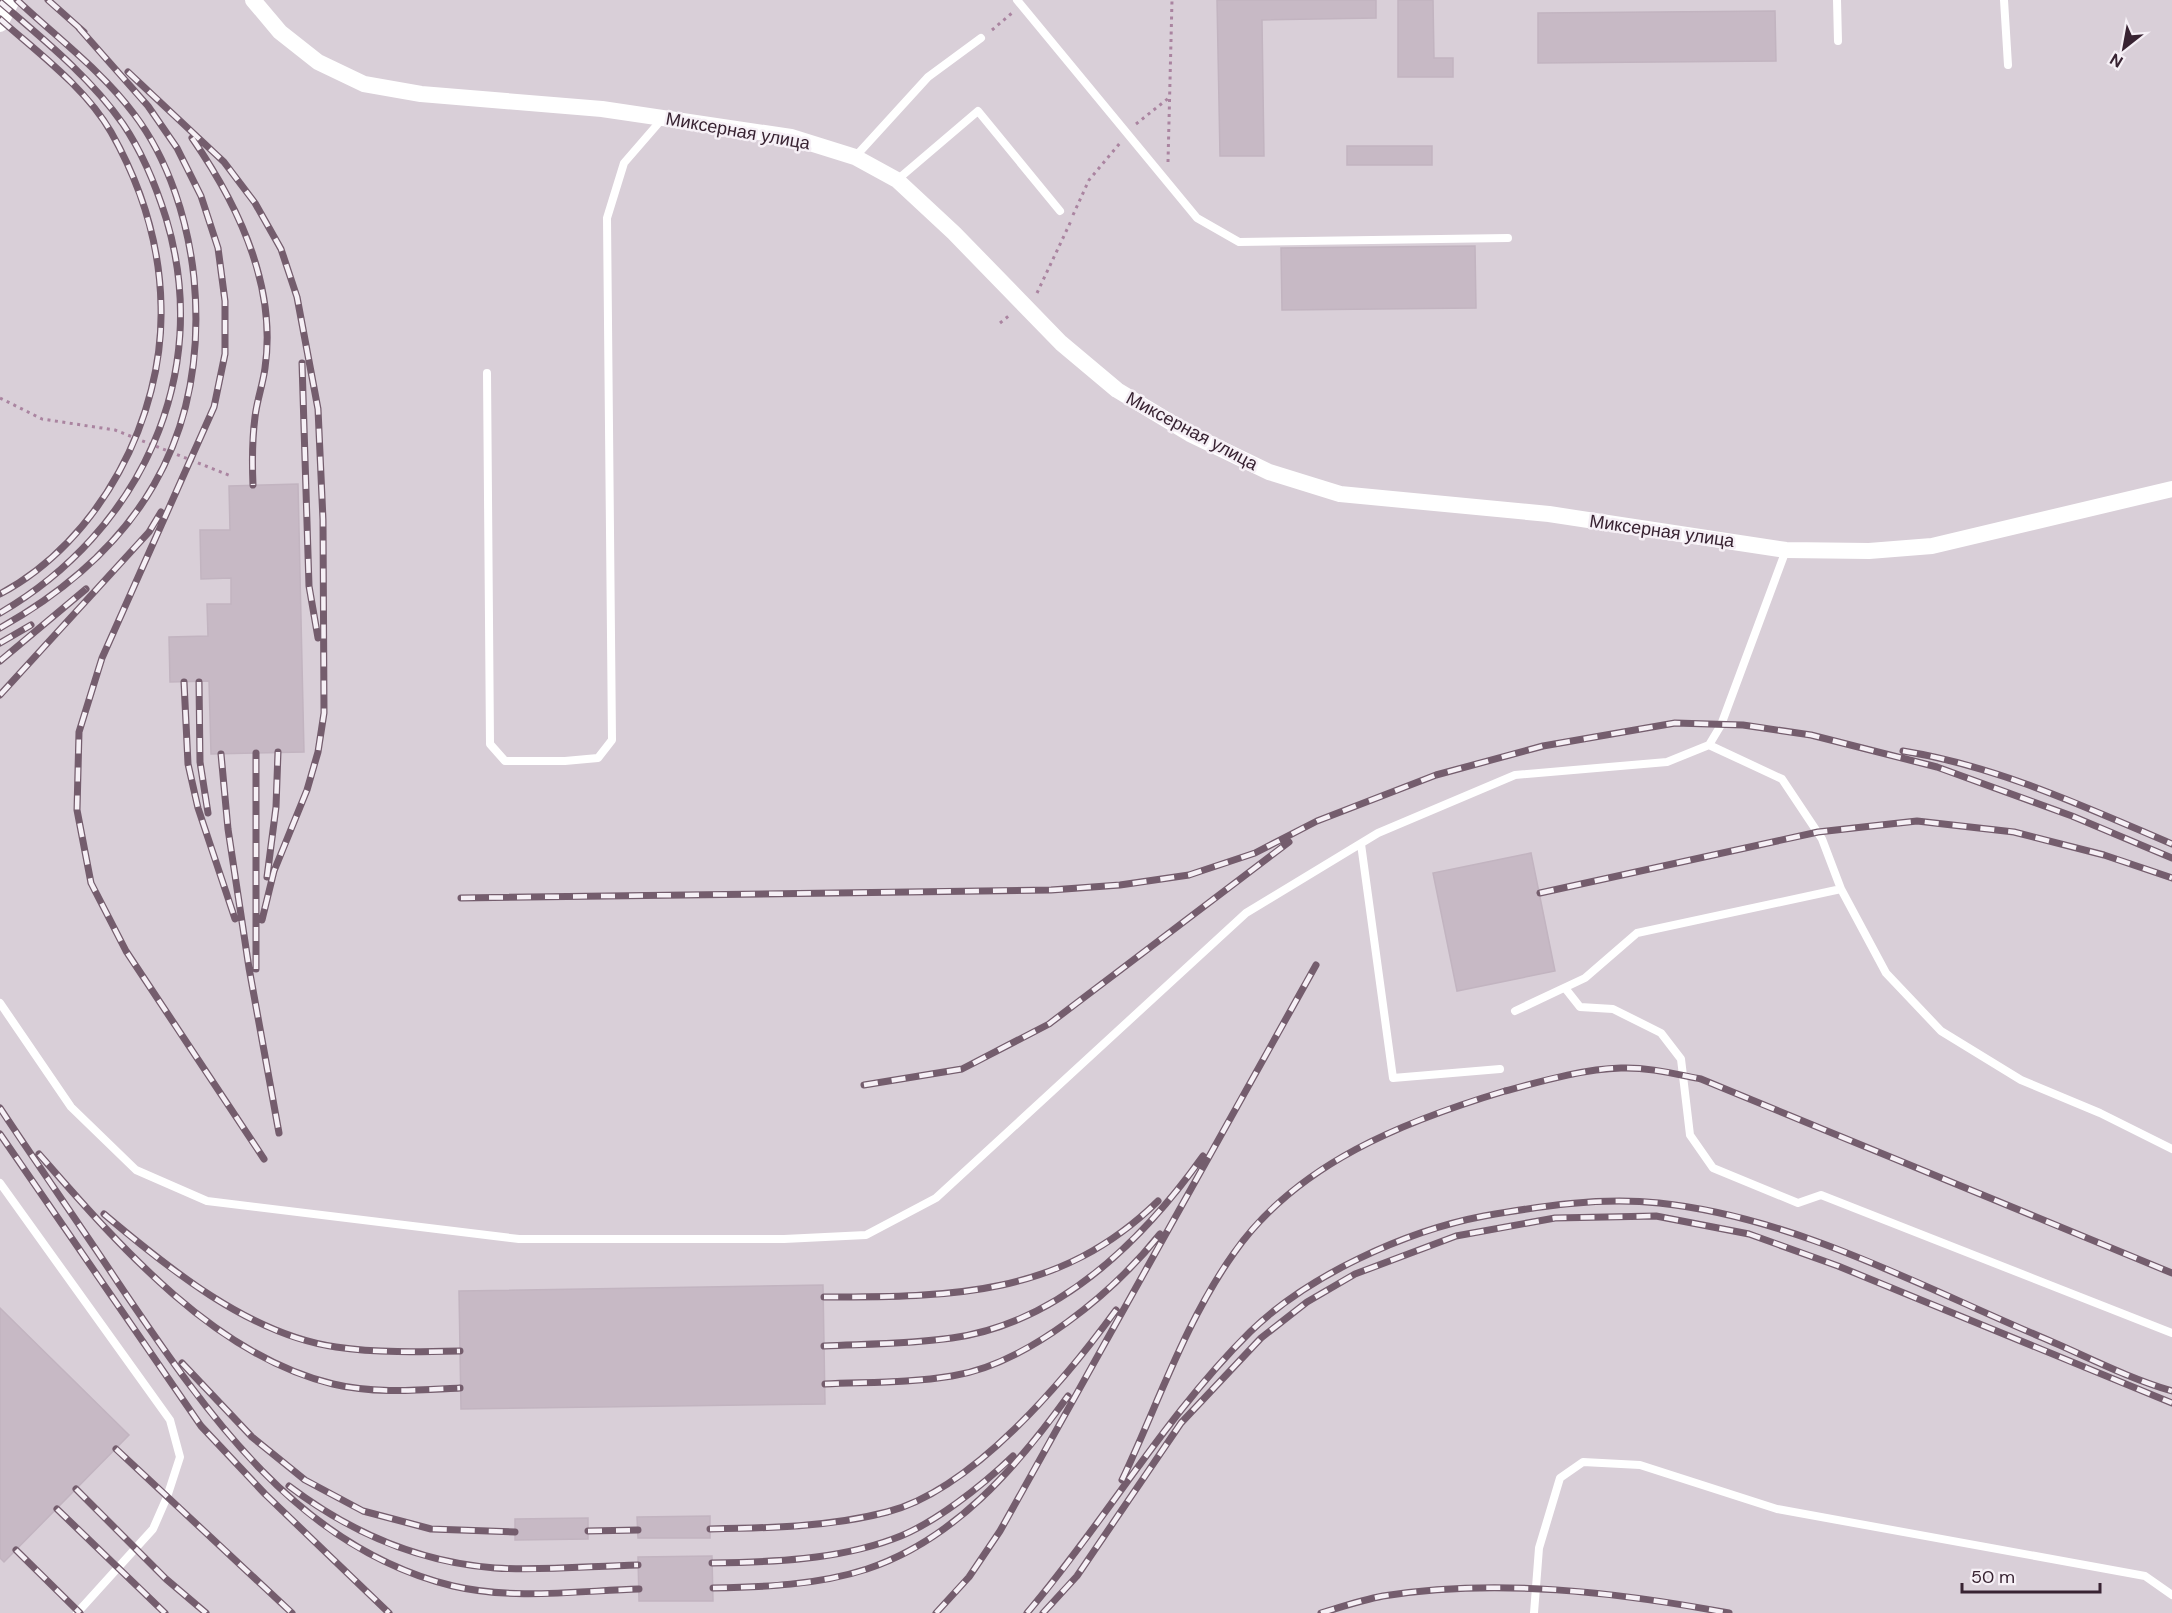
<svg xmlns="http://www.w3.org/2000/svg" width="2172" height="1613" font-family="'DM Sans',sans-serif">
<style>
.built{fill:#d9cfd8}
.building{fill:#c7b9c5;stroke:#c2b4c0;stroke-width:1.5}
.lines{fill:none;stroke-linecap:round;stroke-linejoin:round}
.path{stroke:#aa84a0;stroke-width:3;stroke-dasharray:3 4.5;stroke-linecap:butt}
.lane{stroke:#fff;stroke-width:8}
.street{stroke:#fff;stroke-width:16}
.rail-casing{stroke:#745d6d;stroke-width:7}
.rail{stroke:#f6f0f6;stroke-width:4.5;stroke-dasharray:14;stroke-linecap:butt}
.labels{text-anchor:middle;stroke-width:5;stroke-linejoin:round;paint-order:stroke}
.street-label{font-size:18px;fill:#382332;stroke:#f6f0f6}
</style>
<rect width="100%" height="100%" fill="#e9e0e8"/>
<!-- built -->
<path class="built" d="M0 0H2172V1613H0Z"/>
<!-- building -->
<path class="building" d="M1217 0H1376V18L1262 20 1264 156H1220Z
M1398 0H1433L1434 58H1453V77H1398Z
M1775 11 1776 61 1538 63V13Z
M1347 146H1432V165H1347Z
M1475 246 1476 308 1282 310 1281 248Z
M298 484 304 752 211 754 209 681 170 682 169 637 208 636 207 604H231V578L201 579 200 530H230L229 486Z
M1531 853 1555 971 1457 991 1433 873Z
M823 1285 825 1404 461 1409 459 1291Z
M0 1308 129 1435 4 1562 0 1558Z
M710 1516V1538H638L637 1517Z
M588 1518V1539L515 1540V1519Z
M712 1556 713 1601H639L638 1557Z"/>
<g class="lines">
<!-- path -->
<path class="path" d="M992 30 1012 13
M1136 124 1170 97
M1168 162 1172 0
M1073 215 1089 180 1120 143
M1037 293 1071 221
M1000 323 1011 314
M0 398 42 419 115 430 231 476"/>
<!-- lane -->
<path class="lane" d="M1017 0 1197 218 1239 242 1508 238
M1837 0 1838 41
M2004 0 2008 65
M855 157 928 77 981 38
M897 180 978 111 1060 211
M487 373 490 744 505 761H565L598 758 612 740 607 218 624 163 663 118
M1709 745 1782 779 1822 839 1841 889 1886 973 1941 1031 2021 1080 2100 1113 2172 1149
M1361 844 1393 1078 1500 1069
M1565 988 1580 1007 1613 1009 1661 1033 1681 1059 1690 1135 1713 1168 1798 1203 1821 1195 2172 1333
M0 1003 71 1107 136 1170 207 1201 519 1239H784L866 1235 936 1198 1246 913 1378 833 1515 775 1667 762 1709 745 1721 725 1786 550
M1515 1011 1585 978 1637 933 1841 889
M0 1183 170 1420 180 1457 167 1497 153 1529 77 1613
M1534 1613 1539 1548 1560 1478 1583 1462 1640 1465 1777 1509 2145 1576 2172 1595"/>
<!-- street -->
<path class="street" d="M253 0 280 32 318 62 364 84 421 94 602 109 791 137 855 157 897 180 954 233 1061 343 1117 390 1190 434 1269 472 1340 494 1549 514 1786 550 1869 551 1932 546 2172 489
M0 24 12 0"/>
<!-- rail casing -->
<g class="rail-casing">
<path id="rail" d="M48 0 84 32
M0 2C43 39 90 77 123 124 142 152 156 186 166 218 214 376 139 532 0 613
M0 19C38 53 85 87 111 132 141 185 160 245 161 306 164 417 100 541 0 594
M79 28 148 106 177 148 201 196 218 248 225 301V354L214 407 102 658 79 732 77 810 91 883 126 951 264 1159
M128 72 224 162 255 203 281 249 297 297 318 409 323 520 324 713 318 752 307 790 274 871 262 920
M192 138C237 203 277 286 265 368 263 384 257 400 255 417 252 440 252 462 253 485
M302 363 309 586 318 638
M0 628C137 551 209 439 194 278 188 221 169 160 134 114 101 70 56 37 17 0
M0 643 31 625
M0 661 86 589
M184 682 188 764 198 808 235 919
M199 682 200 762 208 813
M0 695 149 532 161 512
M1903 751C1997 766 2085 807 2172 844
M221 754 228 829 249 968 279 1133
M267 877 276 807 278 752
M1540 893 1818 832 1917 821 2014 832 2104 855 2172 878
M461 898 1051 890 1120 885 1189 875 1255 853 1317 821 1436 775 1543 746 1675 723 1743 725 1811 735 1937 767 2072 816 2172 858
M256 969V753
M864 1085 962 1069 1049 1024 1289 842
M0 1108C39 1167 80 1225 119 1284 204 1409 296 1548 453 1586 513 1600 578 1591 639 1589
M0 1134 201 1426 265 1494 389 1613
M39 1154C117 1243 213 1355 333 1384 374 1394 419 1390 460 1388
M104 1214C168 1268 250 1335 336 1347 377 1353 418 1352 460 1351
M824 1297C951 1297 1060 1297 1158 1201
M824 1346C867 1344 910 1344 952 1338 1059 1323 1143 1240 1203 1156
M182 1363 252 1437 305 1480 363 1511 431 1529 515 1532
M825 1384C867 1382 910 1383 952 1376 1028 1364 1114 1292 1160 1234
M116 1449 292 1613
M1122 1480C1158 1404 1185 1322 1234 1253 1297 1163 1405 1121 1505 1091 1542 1081 1583 1069 1621 1068 1648 1067 1675 1074 1701 1079L2172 1273
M289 1486C351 1533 418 1562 495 1568 542 1571 591 1566 638 1565
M76 1489 166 1579 206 1613
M57 1509 165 1613
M710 1529C770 1528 829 1527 887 1512 973 1490 1065 1380 1116 1310
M588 1531 638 1530
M16 1550 80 1613
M712 1563C772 1562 836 1560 893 1539 933 1525 983 1485 1013 1456
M713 1588C764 1587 818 1585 867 1569 954 1540 1016 1468 1068 1396
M936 1613 969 1577 1000 1531 1316 965
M1027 1613C1105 1522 1164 1417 1250 1332 1307 1276 1405 1231 1484 1216 1541 1206 1600 1197 1659 1203 1793 1217 1918 1285 2041 1337 2084 1355 2127 1378 2172 1391
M1043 1613 1077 1576 1181 1423 1261 1338 1307 1302 1355 1274 1456 1236 1555 1218 1656 1216 1749 1234 1838 1266 2172 1403
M1321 1613C1341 1607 1362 1600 1383 1596 1497 1578 1616 1592 1729 1613"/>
</g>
<!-- rail -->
<use href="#rail" class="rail"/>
</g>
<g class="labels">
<!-- street labels -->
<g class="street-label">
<text transform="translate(738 131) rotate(10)" y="6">Миксерная улица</text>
<text transform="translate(1192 431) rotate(28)" y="6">Миксерная улица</text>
<text transform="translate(1662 531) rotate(8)" y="6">Миксерная улица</text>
</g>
</g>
<!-- north arrow -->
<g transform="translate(2124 48) rotate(211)" stroke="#f6f0f6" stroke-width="4.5" paint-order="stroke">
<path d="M0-4.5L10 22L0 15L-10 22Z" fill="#382332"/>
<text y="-9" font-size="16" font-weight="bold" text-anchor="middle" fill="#382332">N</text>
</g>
<!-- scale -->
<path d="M1962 1583v9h138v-9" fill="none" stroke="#382332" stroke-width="3"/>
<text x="1971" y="1583" font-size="18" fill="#382332" stroke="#f6f0f6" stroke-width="4.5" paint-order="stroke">50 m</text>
</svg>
